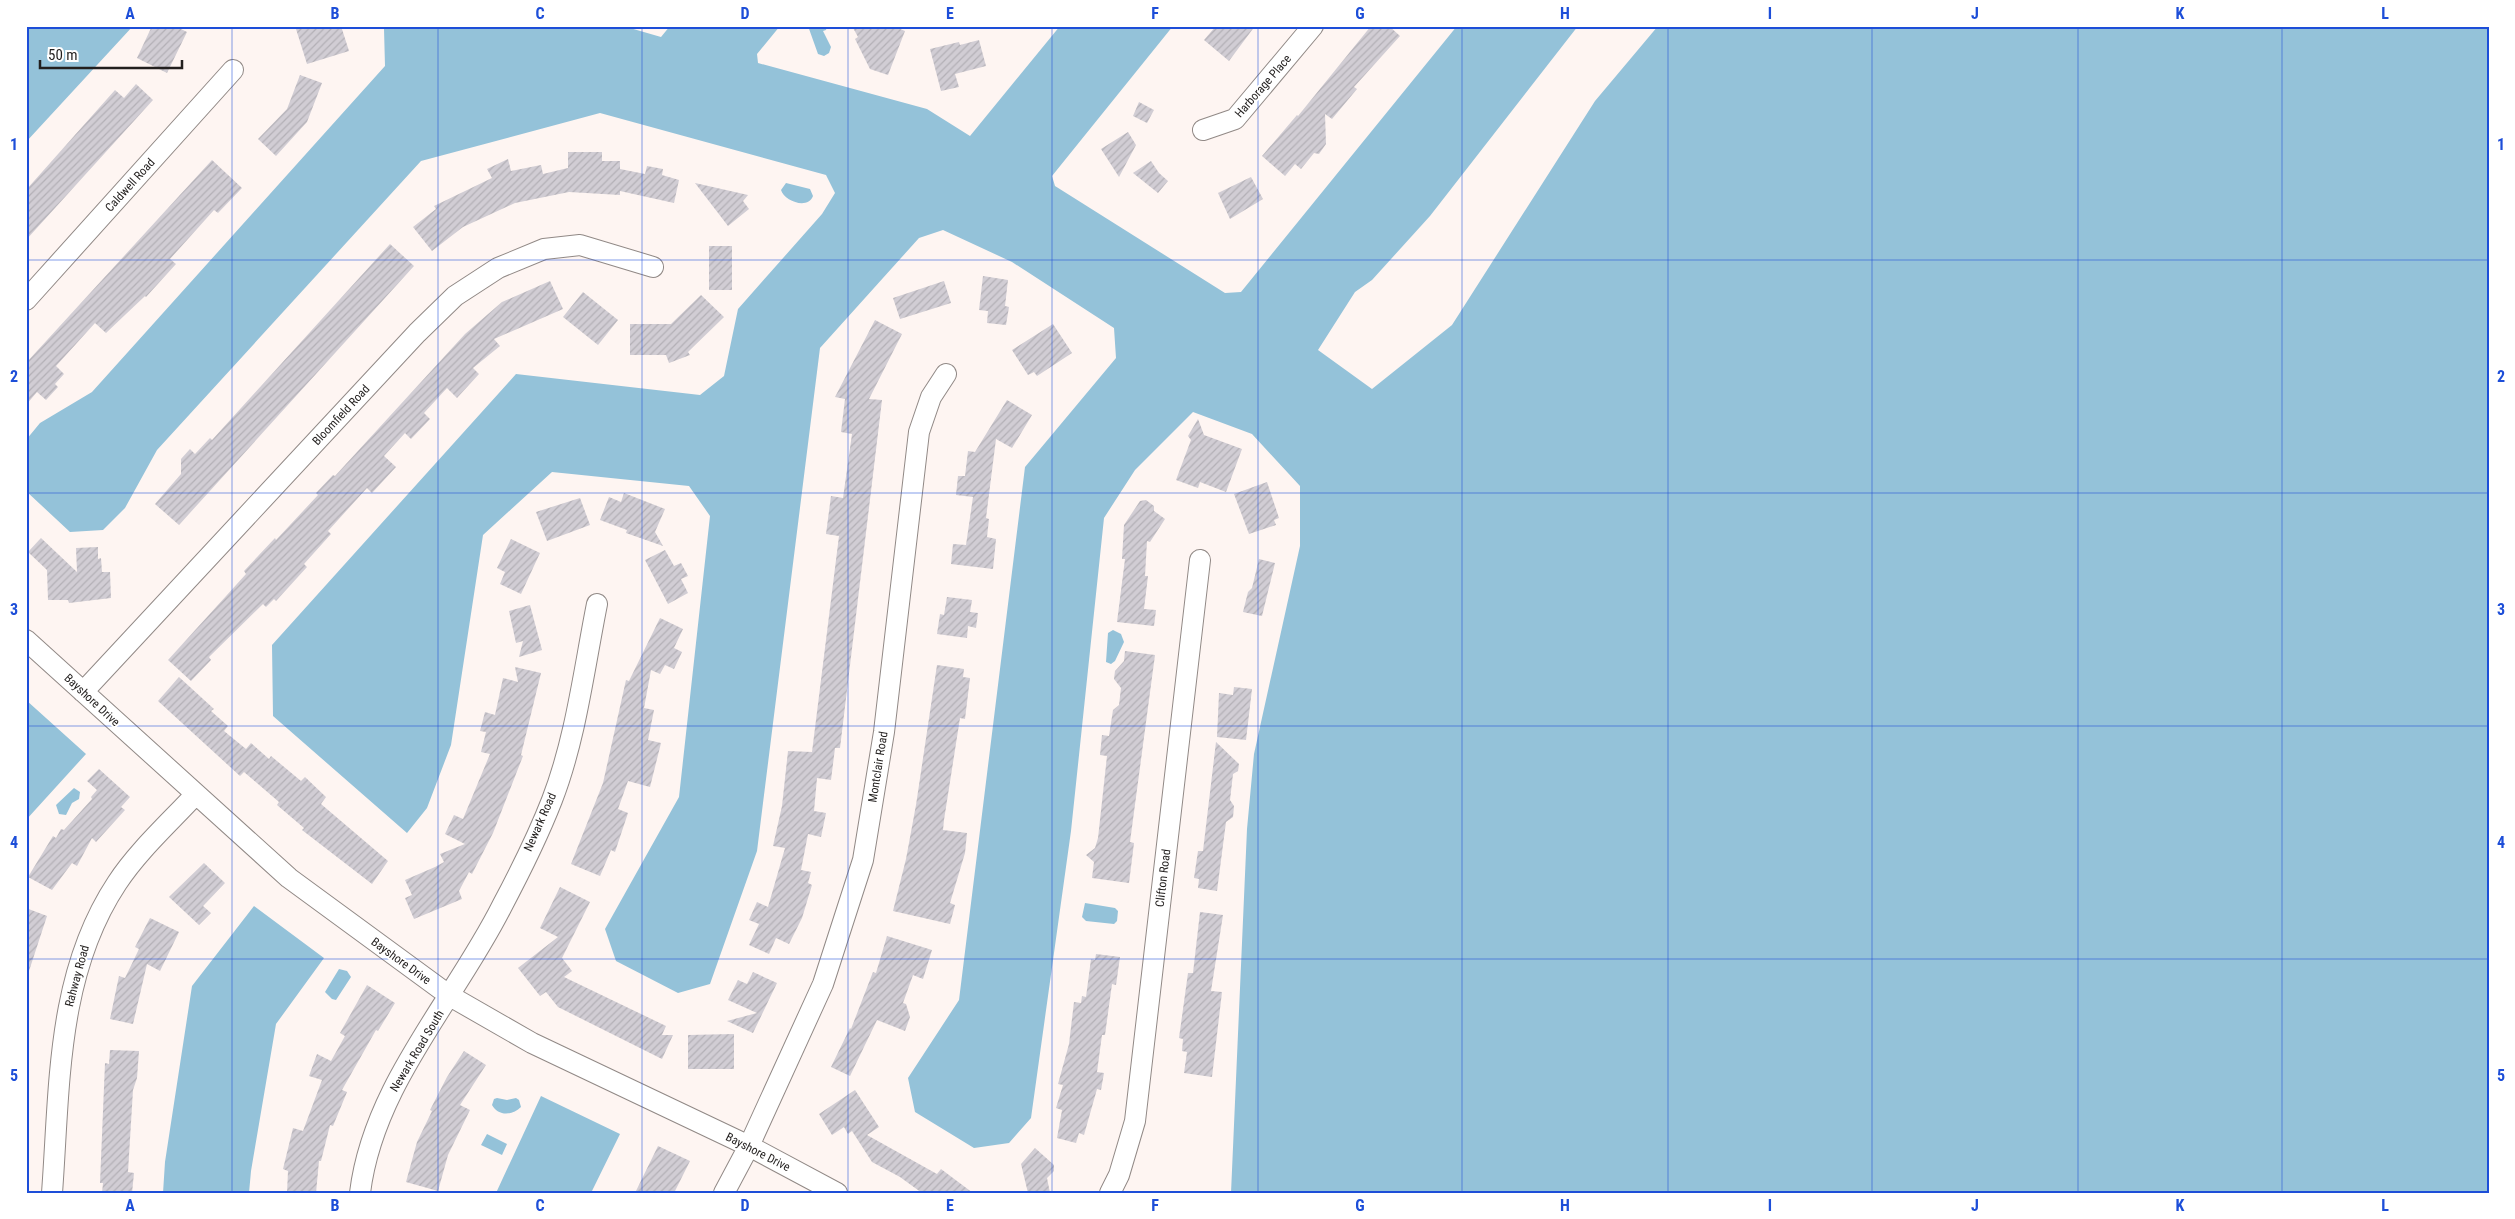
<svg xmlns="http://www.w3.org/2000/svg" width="2515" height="1219" font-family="'Roboto Condensed',sans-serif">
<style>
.water{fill:#94c2d9}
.building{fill:url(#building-hatch)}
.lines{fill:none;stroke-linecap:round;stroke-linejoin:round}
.minor-casing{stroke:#918986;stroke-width:22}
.minor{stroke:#fff;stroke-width:20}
.grid{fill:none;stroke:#1d4ed8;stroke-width:1;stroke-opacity:0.55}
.labels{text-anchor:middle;stroke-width:4;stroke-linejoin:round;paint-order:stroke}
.street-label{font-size:12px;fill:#221f1e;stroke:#fff}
.neatline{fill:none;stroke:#1d4ed8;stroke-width:2}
.grid-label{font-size:16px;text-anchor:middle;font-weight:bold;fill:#1d4ed8}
</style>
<defs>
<pattern id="building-hatch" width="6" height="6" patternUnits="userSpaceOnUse" patternTransform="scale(1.25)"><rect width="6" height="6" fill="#d1cdd4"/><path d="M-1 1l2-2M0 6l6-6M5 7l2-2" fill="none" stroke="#b3b0b6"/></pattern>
</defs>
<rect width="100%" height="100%" fill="#fef5f2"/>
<!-- water -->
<path class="water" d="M26 26H133L26 142Z
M381 26H623L661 37 670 26H780L757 54 758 63 927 109 970 136 1060 26H1173L1052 176 1055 186 1225 293 1241 292 1457 26H1578L1430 216 1372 280 1355 292 1318 350 1372 389 1452 325 1595 101 1658 26H2489V1193H1231L1247 829 1254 754 1300 546V486L1252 434 1193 412 1135 470 1104 518 1071 831 1031 1118 1009 1143 974 1148 915 1112 908 1078 959 1000 1025 467 1116 358 1114 328 1012 262 943 230 919 238 820 348 757 851 710 984 678 993 616 961 605 929 679 797 710 516 689 486 552 472 483 535 451 745 427 808 407 833 273 716 272 645 516 374 700 395 724 376 738 309 822 214 835 193 826 175 600 113 421 161 157 450 125 508 103 530 70 532 26 491V440L40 423 92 392 385 66 384 29Z
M808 26H827L826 30 823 31 831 47 829 53 824 56 818 54Z
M786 183 810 189 813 196C808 210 784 201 781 190Z
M1113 630 1121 634 1124 642 1115 661 1111 664 1106 662 1108 633Z
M26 700 86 754 26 820Z
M74 788 80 792 79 799 72 803 66 815 59 814 56 805Z
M1085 903 1115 908 1118 911 1117 921 1114 924 1086 921 1082 917Z
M254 906 324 958 276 1024 251 1171 249 1193H163L165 1162 192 986Z
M339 969 347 971 351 977 336 1000 332 999 325 992Z
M541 1096 620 1134 591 1193H496Z
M497 1098 507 1100 516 1098 519 1100 521 1107C512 1116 498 1116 492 1105L494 1099Z
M487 1134 507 1144 502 1155 481 1145Z"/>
<!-- building -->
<path class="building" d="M152 26H175L187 32 167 73 137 58Z
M305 26H341L349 51 307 64 296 29Z
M852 26H893L905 31 888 75 870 69 855 39 858 37Z
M1216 26H1255L1229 61 1204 40Z
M1371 26H1389L1400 36 1354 87 1357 89 1332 119 1325 114 1326 144 1319 154 1314 153 1301 169 1295 164 1285 176 1262 156 1297 115 1298 116Z
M979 40 986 66 955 74 959 87 941 91 930 49 959 42 960 45Z
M300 75 322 83 307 122 276 156 258 139 287 109Z
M136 84 153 100 26 240V190L115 90 124 98Z
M1139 102 1154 110 1147 123 1133 116Z
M1128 132 1136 145 1119 177 1101 149Z
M568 152H602V161H620V169L645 174 647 166 663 169 662 175 679 180 674 203 620 191V195L569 192 515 203 463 227 432 251 413 227 436 209 434 206 492 178 487 169 508 159 511 171 541 165 543 174 568 168Z
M212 160 242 188 218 213 214 210 170 259 176 264 146 297 145 296 106 333 95 323 56 366 64 374 55 384 58 387 46 400 37 392 26 405V363Z
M1151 161 1159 173 1168 181 1158 193 1133 173Z
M1251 177 1263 199 1230 219 1218 193Z
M695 183 748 195 743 201 749 209 728 226Z
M390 244 414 266 179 525 155 504 181 474V459L190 449 195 454 210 438 212 440Z
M709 246H732V290H709Z
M983 276 1008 280 1005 306 1009 307 1006 325 987 323 988 311 979 310Z
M550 281 563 309 494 339 500 346 473 368 479 374 457 398 447 388 424 413 430 419 411 439 405 433 384 456 396 467 372 493 367 488 328 531 331 534 304 564 307 567 276 601 274 599 266 607 263 604 209 657 211 660 191 681 168 660 246 574 244 571 275 538 276 540 318 495 316 493 333 475 335 476 465 334 502 302Z
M944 281 951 303 900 319 893 298Z
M583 292 618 320 598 345 563 317Z
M701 295 724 317 688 352 690 355 669 363 666 355H630V324H671Z
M875 320 902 334 869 399 882 400 840 748H835L831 780 817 778 814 811 826 813 821 837 808 834 801 870 811 872 808 883 812 885 802 918 789 944 776 938 769 954 749 945 759 924 749 920 757 902 768 907 785 848 773 846 782 806 788 751 812 752 839 536 826 534 831 496 843 498 852 434 841 432 845 399 835 397Z
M1053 324 1072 353 1037 376 1034 372 1028 375 1012 350Z
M1007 400 1032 415 1012 448 996 439 986 518 989 519 987 537 996 539 993 569 951 564 953 544 966 545 973 497 956 495 958 476H965L968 451 975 452Z
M1198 419 1204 435 1242 449 1226 492 1200 482 1198 488 1176 480 1191 440 1188 436Z
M1267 482 1279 518 1274 520 1276 525 1249 534 1234 494Z
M624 493 665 509 655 532 663 546 626 533 627 530 600 520 609 497 621 502Z
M580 498 590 525 547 541 536 512Z
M1146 500 1154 506V511L1165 519 1150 542 1147 541 1145 576H1148L1144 609 1156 610 1154 626 1117 622 1125 559H1122L1124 525 1140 501Z
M41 538 77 572 76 548 98 547V559L101 558 102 572H110L111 598 69 603 68 600H48L47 570 28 552Z
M511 539 540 553 521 594 500 584 505 572 497 568Z
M665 550 674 566 681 563 688 576 681 579 688 593 668 604 645 560Z
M1259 559 1275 563 1262 616 1243 612 1248 592 1252 588Z
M947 597 972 600 970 612 978 613 976 628 968 626 967 638 937 634 940 614 944 615Z
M530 605 542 650 519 657 523 641 516 643 509 611Z
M660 618 683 629 674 648 682 652 674 669 665 665 660 674 651 670 644 708 654 710 648 740 661 743 650 787 628 781 618 809 628 813 615 852 611 850 600 876 571 864 603 783 626 680 629 681Z
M1125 651 1155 655 1130 842 1134 843 1129 883 1092 878 1094 862 1086 855 1095 848 1098 838 1107 756 1100 755 1102 735 1109 736 1113 710 1119 705 1121 688 1114 679 1115 671 1124 661Z
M937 665 964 669 963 677 970 678 965 719 960 718 944 820 943 830 967 833 965 853 950 903 955 905 950 924 893 911 906 859 916 805Z
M515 667 541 673 521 755 523 756 493 833 472 874 469 872 459 891 462 899 414 919 405 898 412 895 405 880 435 867 444 862 440 854 465 844 445 834 454 815 463 819 490 754 481 752 486 732 480 731 485 712 495 715 503 678 518 682Z
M179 677 214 709 211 711 228 726 224 731 246 749 251 743 269 759 271 756 301 781 305 777 326 797 321 804 388 861 372 884 302 830 304 828 277 805 279 802 244 772 240 776 158 701Z
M1234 687 1252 689 1246 740 1217 737 1219 693 1233 695Z
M1216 742 1239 764 1238 771 1233 774 1230 800 1234 806 1233 817 1226 822 1217 891 1198 888 1199 879 1194 878 1198 851H1203Z
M99 769 130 797 121 807 125 810 96 842 92 838 77 866 72 863 52 890 28 877 53 836 56 838 61 829 64 830 92 799 91 797 97 790 87 781Z
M204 863 225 883 203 906 211 913 199 925 169 897Z
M560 887 590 902 562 958 572 971 564 977 666 1026 662 1035H673L662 1059 558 1007 546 992 540 996 518 968 558 937 540 928Z
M26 908 47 916 28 974 26 973Z
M1200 912 1223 915 1211 991 1222 992 1212 1077 1184 1073 1187 1052 1182 1051 1183 1039 1179 1038 1188 973H1193Z
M150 918 179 932 160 971 147 964 133 1024 110 1019 119 976 125 978 139 949 135 947Z
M887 936 932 950 923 979 913 975 903 1003 906 1004 910 1017 905 1031 877 1020 850 1076 831 1067 850 1028 851 1029 873 972 876 973Z
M1096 954 1120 957 1116 985 1112 984 1105 1035H1102L1097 1072 1104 1073 1101 1090 1097 1089 1084 1135 1079 1133 1076 1143 1057 1138 1062 1110 1056 1108 1063 1085 1058 1084 1069 1044 1074 1002 1081 1003 1082 996 1086 997 1091 959 1095 960Z
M753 972 777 983 753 1033 727 1021 757 1013 728 1000 738 980 747 984Z
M367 985 395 1003 378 1031 376 1030 342 1090 347 1092 333 1126 330 1125 321 1161H319L316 1193H287L288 1171 283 1169 293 1128 303 1131 322 1080 309 1076 317 1054 331 1061 345 1036 340 1033Z
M734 1034V1069H688V1035Z
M110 1050 139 1051 137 1078 133 1090 128 1172 134 1173 132 1193H102L103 1183H100L105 1063 109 1064Z
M464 1051 486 1065 460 1105 470 1110 448 1155 438 1191 406 1182 417 1142 432 1111 430 1110 447 1077Z
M855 1090 879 1127 867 1135 937 1174 941 1169 973 1193H922L900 1177 872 1162 852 1131 848 1134 844 1127 832 1135 819 1114Z
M658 1146 690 1161 674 1193H635Z
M1035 1148 1054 1165V1171L1047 1178 1050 1193H1028L1021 1164Z"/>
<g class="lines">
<!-- minor casing -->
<g class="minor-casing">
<path id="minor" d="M1203 130 1235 119 1313 26
M26 300 233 70
M26 640 289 878 450 996 532 1043 749 1146 837 1193
M83 692 417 333 455 296 498 268 544 249 580 245 653 267
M52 1193C60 1087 56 975 117 883 138 851 169 823 195 795
M360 1193C373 1085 455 1000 502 906 520 872 538 836 552 800 576 738 584 669 597 604
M724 1193 749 1146 823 984 863 860 884 732 919 432 931 397 946 374
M1110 1193 1119 1175 1135 1121 1200 560"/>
</g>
<!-- minor -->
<use href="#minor" class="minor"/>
</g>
<!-- grid -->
<path class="grid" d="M232 26V1193M438 26V1193M642 26V1193M848 26V1193M1052 26V1193M1258 26V1193M1462 26V1193M1668 26V1193M1872 26V1193M2078 26V1193M2282 26V1193M26 260H2489M26 493H2489M26 726H2489M26 959H2489"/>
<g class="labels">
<!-- street labels -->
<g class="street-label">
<text transform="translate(1263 86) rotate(-49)" y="4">Harborage Place</text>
<text transform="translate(130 185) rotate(-48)" y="4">Caldwell Road</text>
<text transform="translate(341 415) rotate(-47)" y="4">Bloomfield Road</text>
<text transform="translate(92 700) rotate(43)" y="4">Bayshore Drive</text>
<text transform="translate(878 767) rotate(-81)" y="4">Montclair Road</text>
<text transform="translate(540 822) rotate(-66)" y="4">Newark Road</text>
<text transform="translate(1163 878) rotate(-83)" y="4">Clifton Road</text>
<text transform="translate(401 961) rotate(36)" y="4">Bayshore Drive</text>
<text transform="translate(77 976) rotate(-75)" y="4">Rahway Road</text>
<text transform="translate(417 1051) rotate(-59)" y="4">Newark Road South</text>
<text transform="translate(758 1152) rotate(27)" y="4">Bayshore Drive</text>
</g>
</g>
<!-- border -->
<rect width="2515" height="1219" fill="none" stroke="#ffffff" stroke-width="55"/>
<!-- scale -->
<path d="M40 60v8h142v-8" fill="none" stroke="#221f1e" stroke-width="2.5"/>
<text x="48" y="60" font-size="15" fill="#221f1e" stroke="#ffffff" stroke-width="4" paint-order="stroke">50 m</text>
<rect x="28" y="28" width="2460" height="1164" class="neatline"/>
<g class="grid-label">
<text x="130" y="19">A</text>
<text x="335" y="19">B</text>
<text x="540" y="19">C</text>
<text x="745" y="19">D</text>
<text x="950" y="19">E</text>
<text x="1155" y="19">F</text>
<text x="1360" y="19">G</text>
<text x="1565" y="19">H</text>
<text x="1770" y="19">I</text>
<text x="1975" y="19">J</text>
<text x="2180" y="19">K</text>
<text x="2385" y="19">L</text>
<text x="14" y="150">1</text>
<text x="2501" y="150">1</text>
<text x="14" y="382">2</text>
<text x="2501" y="382">2</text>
<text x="14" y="615">3</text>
<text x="2501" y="615">3</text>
<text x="14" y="848">4</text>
<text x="2501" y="848">4</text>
<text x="14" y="1081">5</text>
<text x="2501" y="1081">5</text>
<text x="130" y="1211">A</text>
<text x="335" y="1211">B</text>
<text x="540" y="1211">C</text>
<text x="745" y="1211">D</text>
<text x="950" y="1211">E</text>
<text x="1155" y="1211">F</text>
<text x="1360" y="1211">G</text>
<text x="1565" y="1211">H</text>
<text x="1770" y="1211">I</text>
<text x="1975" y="1211">J</text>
<text x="2180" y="1211">K</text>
<text x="2385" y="1211">L</text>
</g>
</svg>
